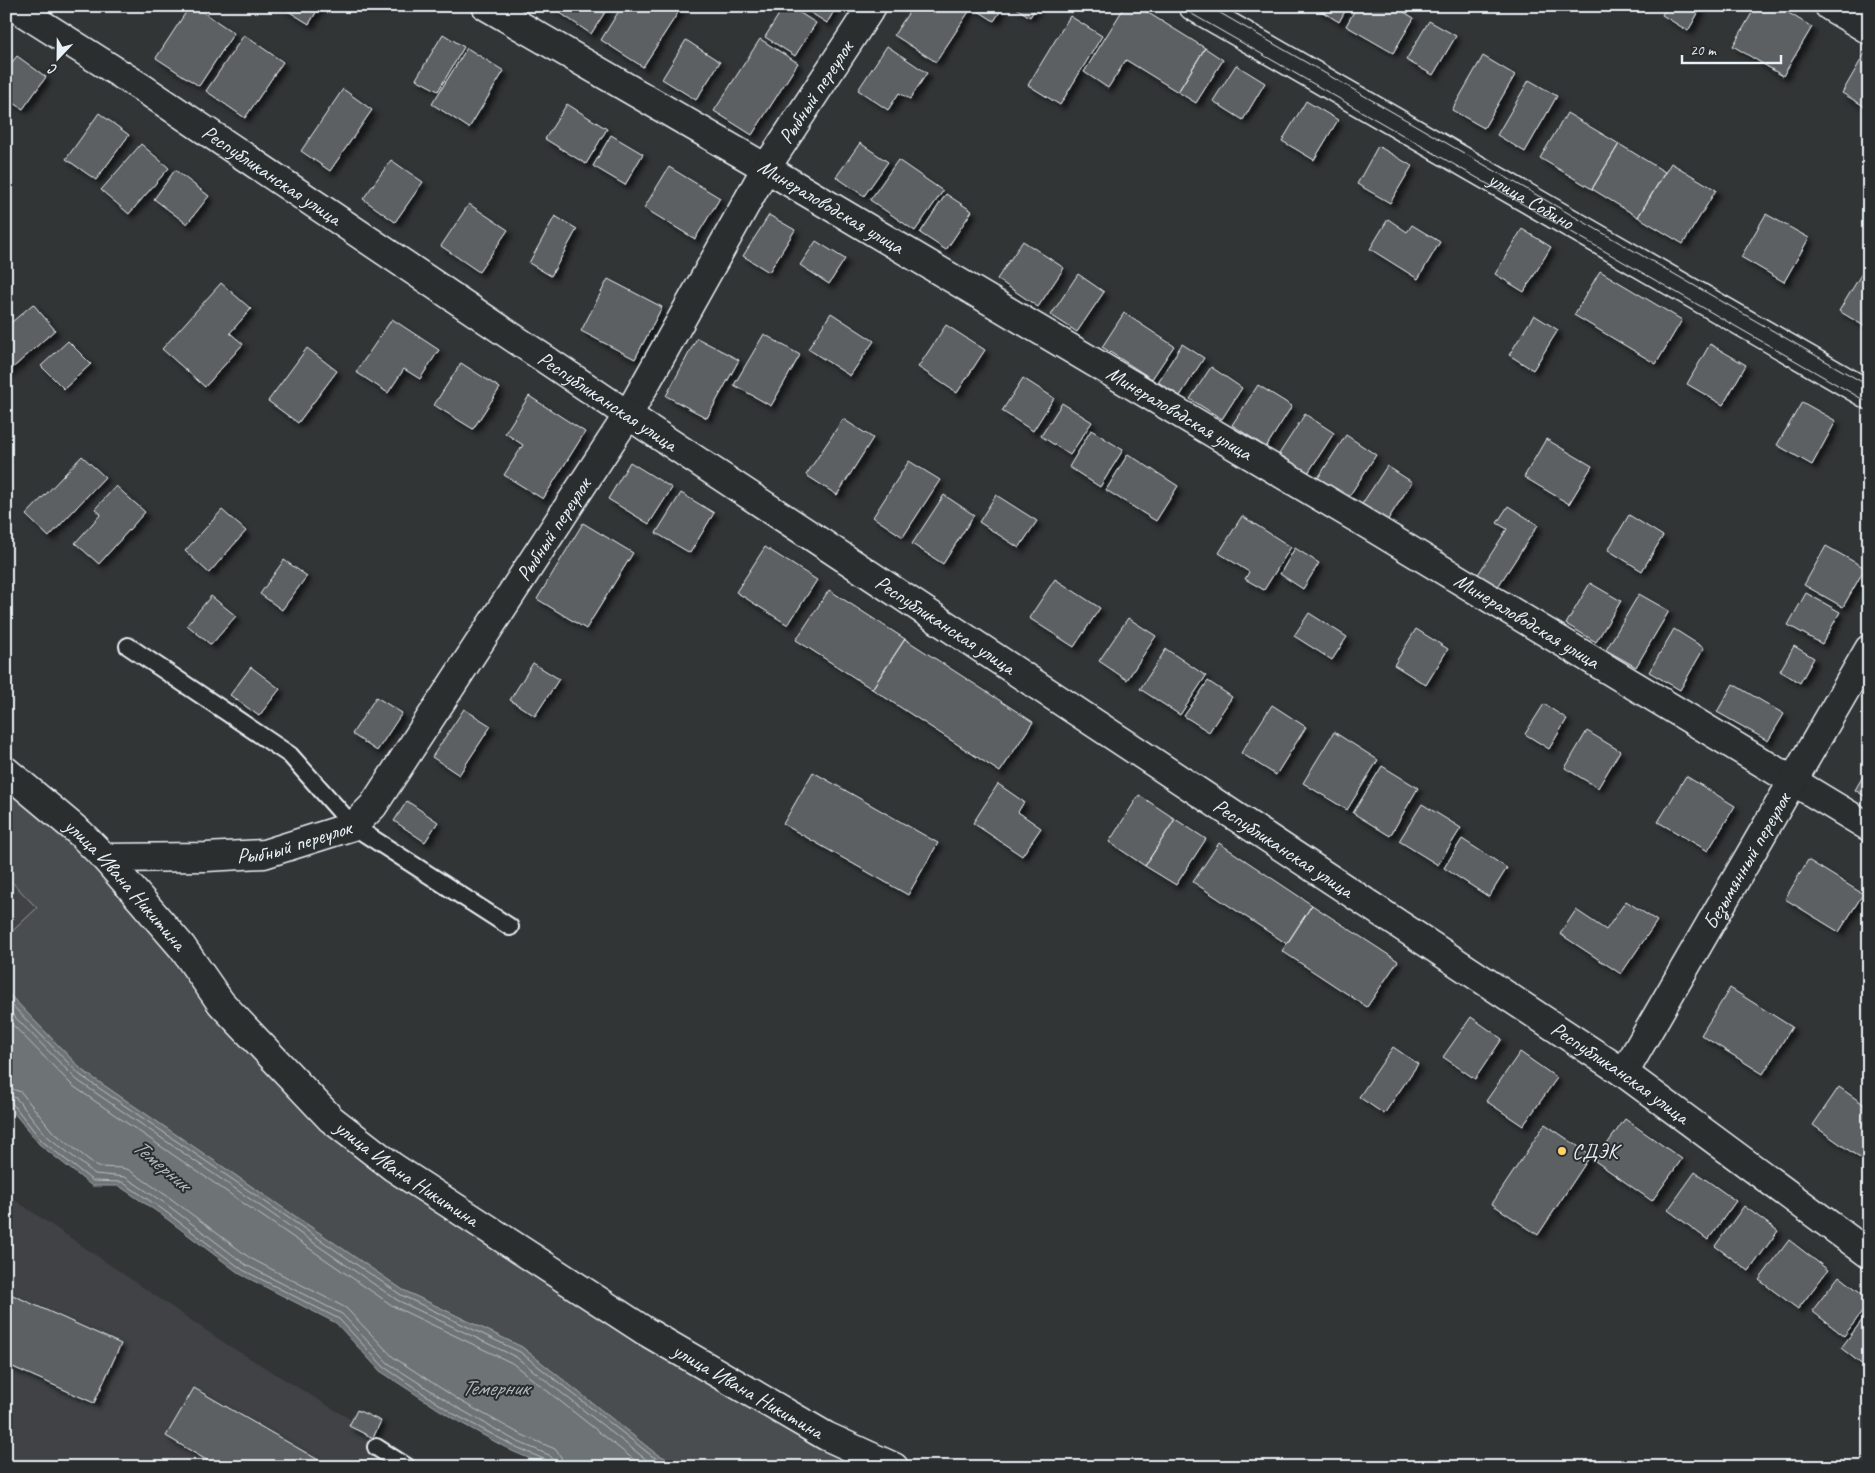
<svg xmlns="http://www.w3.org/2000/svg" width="1875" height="1473" font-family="Caveat,sans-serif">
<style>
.built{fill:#3f4244}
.green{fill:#494d4f;stroke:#989fa4}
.water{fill:#6e7376;stroke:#9fa5aa}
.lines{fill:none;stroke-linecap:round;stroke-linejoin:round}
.shore{stroke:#b7bfc4;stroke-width:1}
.building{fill:#5c6063;stroke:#e8f1f8;filter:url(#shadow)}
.service-casing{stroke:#e8f1f8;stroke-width:20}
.minor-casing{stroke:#e8f1f8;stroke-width:31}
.tertiary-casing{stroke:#e8f1f8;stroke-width:31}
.service{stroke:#2a2d2e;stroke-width:16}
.minor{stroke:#2a2d2e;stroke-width:28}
.tertiary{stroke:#2a2d2e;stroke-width:28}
.tram{stroke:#e8f1f8;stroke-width:1}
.poi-dot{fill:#ffd166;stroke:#2a2d2e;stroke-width:2}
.labels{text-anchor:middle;stroke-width:4;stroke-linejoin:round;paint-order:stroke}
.street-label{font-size:21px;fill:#e8f1f8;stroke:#2a2d2e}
.poi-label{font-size:21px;fill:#e8f1f8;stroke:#2a2d2e;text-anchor:start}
.water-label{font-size:22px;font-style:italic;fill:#b1b8be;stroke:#2a2d2e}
</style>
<defs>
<filter id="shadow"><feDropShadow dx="4.5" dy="4.5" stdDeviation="2.5" flood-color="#0009"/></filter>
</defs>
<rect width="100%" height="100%" fill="#323536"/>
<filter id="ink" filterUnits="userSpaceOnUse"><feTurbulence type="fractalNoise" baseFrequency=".02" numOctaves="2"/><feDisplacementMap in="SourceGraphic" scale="10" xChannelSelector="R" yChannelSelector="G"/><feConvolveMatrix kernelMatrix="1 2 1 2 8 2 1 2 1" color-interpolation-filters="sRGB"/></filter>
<g filter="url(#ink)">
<!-- built -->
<path class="built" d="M6 876 37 908 6 937Z
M6 1194 226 1344 429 1467H6Z"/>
<!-- green -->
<path class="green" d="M6 771 182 947 393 1167 894 1467H683L655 1453 522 1347 403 1290 83 1071 6 991V937L37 908 6 876Z"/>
<!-- water -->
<path class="water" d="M6 991 83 1071 403 1290 522 1347 655 1453 683 1467H549L512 1451 452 1418 380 1371 336 1323 240 1274 159 1213 119 1186H92L39 1144 6 1103Z"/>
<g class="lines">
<!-- shore -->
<path class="shore" d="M6 999 80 1075 401 1295 520 1352 652 1456 672 1467
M6 1008 77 1080 397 1300 516 1357 648 1461 658 1467
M6 1018 73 1086 393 1306 512 1363 643 1467
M6 1087 21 1092 52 1131 98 1167 122 1168 129 1170 170 1198 250 1258 346 1308 393 1357 462 1402 520 1434 555 1449 561 1457 563 1467
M6 1094 16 1098 47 1136 95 1174 125 1177 166 1204 246 1265 342 1314 388 1363 458 1408 516 1441 549 1455 554 1460 555 1467
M6 1101 12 1103 42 1141 93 1181 122 1182 162 1209 243 1270 339 1319 384 1367 454 1414 514 1446 546 1460 549 1467"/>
</g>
<!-- building -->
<path class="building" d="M190 6H194L234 33 199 86 156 58Z
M280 6H320L309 24Z
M550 6H609L591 34Z
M622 6H678L681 8 643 67 601 40Z
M784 6H789L816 23 795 56 765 37Z
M800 6H837L827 23Z
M913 6H1004L994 21 972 7 936 62 894 35Z
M1013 6H1037L1030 17Z
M1125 6H1137L1205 48 1178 92 1126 60 1108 88 1084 72Z
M1313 6H1348L1339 22Z
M1357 6H1394L1414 18 1393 53 1346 26Z
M1667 6H1702L1688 31 1662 15Z
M1756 6H1777L1812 27 1783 76 1733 46Z
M1070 16 1102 36 1060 105 1028 85Z
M1429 21 1456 36 1433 75 1406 60Z
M443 34 464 47 438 91 416 79Z
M244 35 283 62 245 118 206 91Z
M760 39 798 63 752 135 714 111Z
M686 40 720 62 696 100 662 79Z
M887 46 927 73 910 99 899 93 888 110 858 90Z
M467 48 504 71 469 128 432 104Z
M1205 48 1223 60 1196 103 1178 92Z
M1865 53 1869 55V109L1842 93Z
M17 56 46 77 23 109 6 98V70Z
M1483 56 1515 75 1484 128 1452 110Z
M1236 65 1265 83 1243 120 1213 101Z
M1529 80 1557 96 1525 152 1497 135Z
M343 89 372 110 330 171 301 151Z
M1306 101 1338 120 1314 160 1282 141Z
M567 104 607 129 586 164 545 139Z
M99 113 129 135 96 180 66 159Z
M1567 113 1619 144 1592 189 1540 158Z
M611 135 643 154 625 185 593 166Z
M860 143 888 162 864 196 836 177Z
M141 144 169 168 129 214 101 190Z
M1619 144 1665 172 1638 217 1592 189Z
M1378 146 1412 166 1390 203 1357 184Z
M391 160 423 182 395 222 363 199Z
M898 160 943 191 915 231 870 200Z
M1671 163 1716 190 1683 244 1638 217Z
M669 167 720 198 695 239 644 208Z
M175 170 209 196 187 224 154 199Z
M946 194 972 211 946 250 920 233Z
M469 204 508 230 479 272 441 246Z
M1766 214 1809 238 1784 282 1741 257Z
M769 215 795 230 769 272 743 256Z
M555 216 577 229 551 276 529 263Z
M1388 219 1407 232 1412 225 1440 242 1418 279 1370 249Z
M1522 229 1551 247 1524 292 1495 274Z
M816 241 845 259 829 284 800 265Z
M1023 241 1064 268 1038 307 997 279Z
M1865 268 1869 270V329L1839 311Z
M1600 271 1682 320 1656 364 1574 315Z
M1078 274 1104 292 1077 332 1051 315Z
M608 279 662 307 635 359 581 331Z
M221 283 251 309 230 333 243 344 205 387 162 349Z
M33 304 55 330 6 374V327Z
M831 313 874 341 850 376 808 349Z
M1124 313 1174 346 1152 379 1102 347Z
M1534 315 1558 330 1533 370 1509 355Z
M392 319 439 350 420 379 404 369 388 393 356 372Z
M946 325 985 350 957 393 918 367Z
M764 334 800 355 771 406 734 385Z
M697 338 739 360 707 418 666 396Z
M68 341 91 364 64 389 41 366Z
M1182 344 1204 358 1180 396 1158 382Z
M1710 344 1746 365 1723 405 1687 384Z
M307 348 337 371 298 423 268 401Z
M461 363 500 388 473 429 434 405Z
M1211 367 1242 388 1222 419 1190 399Z
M1023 378 1054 398 1033 431 1002 411Z
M1258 385 1292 406 1266 447 1232 425Z
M529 396 585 432 543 499 504 475 523 445 505 433Z
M1802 402 1836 421 1812 465 1777 445Z
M1062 403 1092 422 1070 455 1041 436Z
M1305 414 1334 433 1308 473 1279 454Z
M843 419 873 438 837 495 806 475Z
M1091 430 1123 450 1100 487 1069 467Z
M1346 435 1376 455 1348 498 1318 478Z
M1546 439 1592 466 1569 504 1524 477Z
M1128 454 1178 486 1156 521 1106 490Z
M82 456 105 477 49 537 26 515Z
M909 461 940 480 903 537 873 517Z
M630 462 672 488 649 524 608 499Z
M1387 466 1412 482 1387 521 1362 504Z
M116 486 145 512 99 564 75 543 101 514 95 509Z
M681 493 714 513 690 553 656 533Z
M944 495 974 515 943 564 912 544Z
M996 495 1037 521 1019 548 979 522Z
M1508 506 1538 525 1497 588 1477 576 1507 529 1497 523Z
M222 510 246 531 209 573 185 551Z
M1629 515 1663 536 1642 571 1608 550Z
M1242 516 1291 547 1264 590 1245 579 1249 572 1219 553Z
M583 523 633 553 586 629 537 599Z
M1826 546 1865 568 1843 607 1804 585Z
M765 547 817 580 788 625 736 592Z
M1295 548 1319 563 1303 589 1280 574Z
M284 560 307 576 282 610 260 594Z
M1055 579 1100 608 1074 647 1029 618Z
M1590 583 1621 601 1596 642 1566 624Z
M829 590 905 639 872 689 796 640Z
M1806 593 1840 612 1822 644 1788 625Z
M1639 594 1669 611 1636 667 1606 650Z
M211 596 236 616 211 645 187 625Z
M1309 613 1347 637 1332 660 1294 636Z
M1128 618 1156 636 1127 680 1099 661Z
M1416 629 1448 649 1426 685 1394 665Z
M1674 629 1704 648 1680 690 1649 672Z
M905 639 1033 722 1000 772 872 689Z
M1794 646 1814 658 1800 683 1780 671Z
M1166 649 1206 676 1180 715 1140 689Z
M533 663 559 679 535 716 510 700Z
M251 667 280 689 259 716 230 695Z
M1208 681 1232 697 1209 732 1184 716Z
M1733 684 1784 714 1768 741 1717 712Z
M376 697 402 713 377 751 352 734Z
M1544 704 1567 719 1549 749 1525 734Z
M1272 705 1306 727 1276 775 1241 753Z
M464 709 491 726 459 775 432 757Z
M1587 731 1620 751 1598 788 1565 768Z
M1334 732 1378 760 1347 810 1303 783Z
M1382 766 1418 788 1390 836 1353 813Z
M1869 766V799L1855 790Z
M813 772 938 843 908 895 783 824Z
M1686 776 1735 806 1708 851 1658 822Z
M998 784 1024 802 1018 812 1041 828 1022 856 973 823Z
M1139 795 1175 819 1145 866 1109 842Z
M407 801 438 822 425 842 394 821Z
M1422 804 1461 828 1438 865 1399 841Z
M1175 819 1206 839 1176 885 1145 866Z
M1462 839 1507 868 1489 897 1444 868Z
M1219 843 1312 905 1287 944 1193 882Z
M1808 860 1863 894 1839 932 1785 899Z
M1626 901 1657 921 1621 974 1560 934 1576 910 1606 930Z
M1312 905 1398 961 1367 1007 1282 951Z
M1730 988 1792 1027 1763 1074 1701 1035Z
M1471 1017 1502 1039 1475 1079 1443 1057Z
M1393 1047 1418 1064 1384 1114 1359 1097Z
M1520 1052 1557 1078 1523 1126 1486 1101Z
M1839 1087 1869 1108V1153L1864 1161 1813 1125Z
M1625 1119 1682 1159 1652 1201 1595 1161Z
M1545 1124 1591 1155 1538 1235 1492 1204Z
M1695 1172 1736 1201 1708 1240 1668 1210Z
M1744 1206 1778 1231 1749 1271 1715 1246Z
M1789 1240 1828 1270 1798 1309 1759 1280Z
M1839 1276 1869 1299V1303L1844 1336 1812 1311Z
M6 1292 121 1344 94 1403 6 1364Z
M1869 1311V1370L1841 1348Z
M194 1388 322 1462 319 1467H218L166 1436Z
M357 1410 381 1421 373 1438 349 1426Z"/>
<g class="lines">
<!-- service casing -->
<g class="service-casing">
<path id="service" d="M128 646 290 755 353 826 510 927
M376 1447 407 1467"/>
</g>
<!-- minor casing -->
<g class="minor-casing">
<g id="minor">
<path id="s1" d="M486 6 766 168 1360 520 1869 827"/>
<path id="s2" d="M1193 6 1869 395"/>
<path id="s3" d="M6 771 80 833 105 858 182 947 221 1003 331 1119 393 1167 645 1331 826 1436 894 1467"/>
<path id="s4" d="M105 858 206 857 264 854 353 826 373 806 628 415 766 168 872 6"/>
<path id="s5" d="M1624 1073 1869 649"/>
</g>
</g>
<!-- tertiary casing -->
<g class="tertiary-casing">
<g id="tertiary">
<path id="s6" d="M13 6 144 89 628 415 1624 1073 1869 1254"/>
<path d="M1829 6 1869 30"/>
</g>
</g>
<!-- service -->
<use href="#service" class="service"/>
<!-- minor -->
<use href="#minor" class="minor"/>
<!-- tertiary -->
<use href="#tertiary" class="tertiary"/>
<!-- tram -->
<path class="tram" d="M1178 6 1869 403
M1208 6 1869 386"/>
</g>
</g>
<!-- markers -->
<circle class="poi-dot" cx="1562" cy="1151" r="5"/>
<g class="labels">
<!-- street labels -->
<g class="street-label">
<text dy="7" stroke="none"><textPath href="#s4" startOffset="1121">Рыбный переулок</textPath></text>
<text dy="7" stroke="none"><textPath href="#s6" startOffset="309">Республиканская улица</textPath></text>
<text dy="7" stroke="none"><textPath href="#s2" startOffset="390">улица Собино</textPath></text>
<text dy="7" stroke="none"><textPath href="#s1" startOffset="399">Минераловодская улица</textPath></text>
<text dy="7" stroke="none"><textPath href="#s6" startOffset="714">Республиканская улица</textPath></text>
<text dy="7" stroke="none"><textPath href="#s1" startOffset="804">Минераловодская улица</textPath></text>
<text dy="7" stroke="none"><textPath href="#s4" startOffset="611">Рыбный переулок</textPath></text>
<text dy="7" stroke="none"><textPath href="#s1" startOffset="1209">Минераловодская улица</textPath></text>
<text dy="7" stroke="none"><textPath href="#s6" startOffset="1119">Республиканская улица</textPath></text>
<text dy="7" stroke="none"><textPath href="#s4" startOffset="191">Рыбный переулок</textPath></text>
<text dy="7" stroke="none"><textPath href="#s6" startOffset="1524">Республиканская улица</textPath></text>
<text dy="7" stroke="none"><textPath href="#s5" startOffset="245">Безымянный переулок</textPath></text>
<text dy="7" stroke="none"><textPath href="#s3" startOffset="165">улица Ивана Никитина</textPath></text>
<text dy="7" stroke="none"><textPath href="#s6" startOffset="1929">Республиканская улица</textPath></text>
<text dy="7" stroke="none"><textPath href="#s3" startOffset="571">улица Ивана Никитина</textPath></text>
<text dy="7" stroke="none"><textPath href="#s3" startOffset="976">улица Ивана Никитина</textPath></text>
</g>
<!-- poi labels -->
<g class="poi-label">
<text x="1572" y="1158">СДЭК</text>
</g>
<!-- water labels -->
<g class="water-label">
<text transform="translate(162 1164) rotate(40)" y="8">Темерник</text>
<text x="495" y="1395">Темерник</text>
</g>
</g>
<!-- margin -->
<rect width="1875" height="1473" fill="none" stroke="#2a2d2e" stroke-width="25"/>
<rect x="12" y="12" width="1850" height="1448" fill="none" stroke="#e8f1f8" stroke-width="2" filter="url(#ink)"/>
<!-- north arrow -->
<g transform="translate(58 58) rotate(202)" stroke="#2a2d2e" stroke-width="4" paint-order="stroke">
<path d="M0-4L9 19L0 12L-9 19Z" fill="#e8f1f8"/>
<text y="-8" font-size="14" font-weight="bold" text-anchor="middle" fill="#e8f1f8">С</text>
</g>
<!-- scale -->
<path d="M1682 55v8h99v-8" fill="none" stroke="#e8f1f8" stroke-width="2.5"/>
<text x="1690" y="55" font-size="15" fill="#e8f1f8" stroke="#2a2d2e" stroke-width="4" paint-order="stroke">20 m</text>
</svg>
